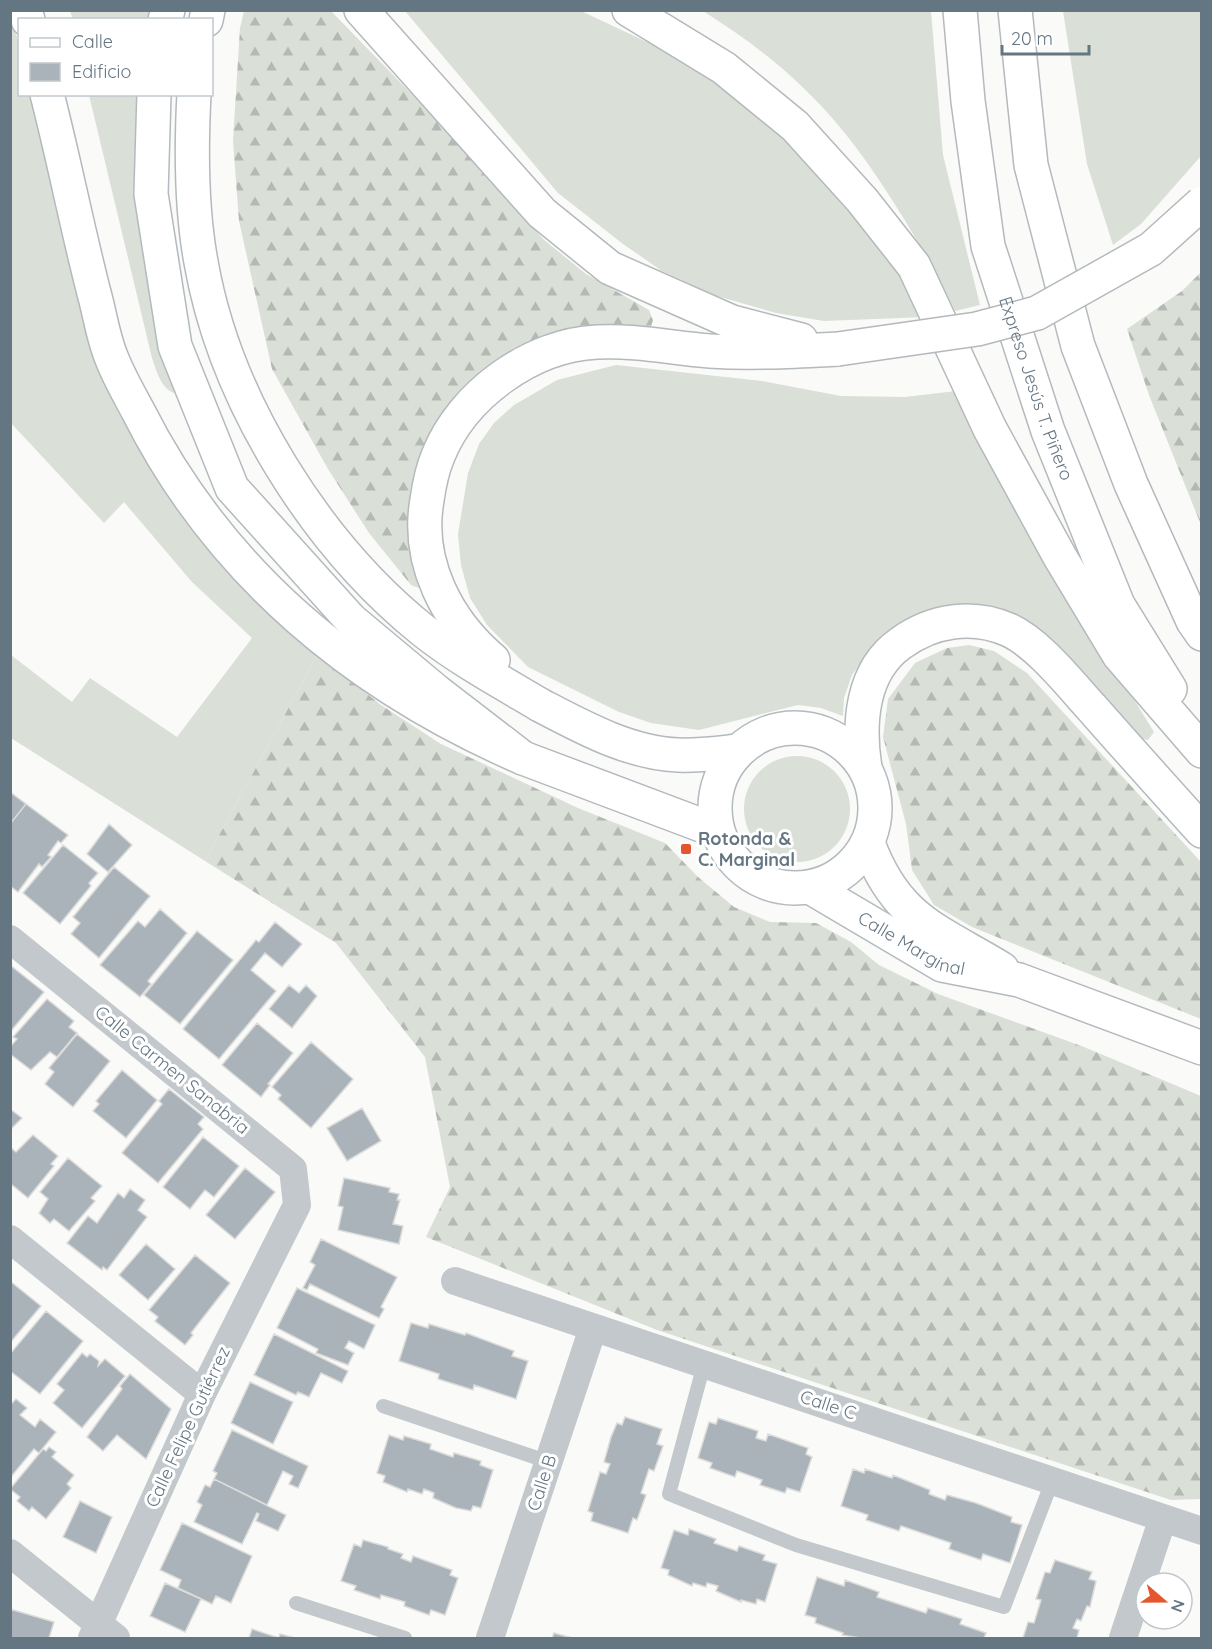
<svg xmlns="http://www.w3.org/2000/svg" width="1212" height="1649" font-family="Quicksand,sans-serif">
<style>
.grass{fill:#dadfd7}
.forest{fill:url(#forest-firs)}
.building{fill:#aab3b9;stroke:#dcdcda;stroke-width:1.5}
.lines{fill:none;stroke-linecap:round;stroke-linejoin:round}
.secondary-casing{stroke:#b3babf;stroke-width:36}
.highway-casing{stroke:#b4b9bd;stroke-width:36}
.lane{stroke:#c3c8cc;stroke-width:14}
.street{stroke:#c3c8cc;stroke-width:28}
.secondary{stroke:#fff;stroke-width:33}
.highway{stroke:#fff;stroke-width:33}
.highway-bridge-casing{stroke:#b4b9bd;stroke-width:36;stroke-linecap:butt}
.highway-bridge{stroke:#fff;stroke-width:33}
.poi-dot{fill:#e4572e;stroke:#fff;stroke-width:2}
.labels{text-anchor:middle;stroke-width:6;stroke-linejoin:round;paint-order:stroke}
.street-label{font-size:18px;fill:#657683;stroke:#fff}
.poi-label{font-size:18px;font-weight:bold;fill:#657683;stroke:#fff;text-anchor:start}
</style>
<defs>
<pattern id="forest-firs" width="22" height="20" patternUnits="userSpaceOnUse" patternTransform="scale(1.5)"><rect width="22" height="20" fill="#dadfd7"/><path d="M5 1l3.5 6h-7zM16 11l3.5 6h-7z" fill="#b4b9b4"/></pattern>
</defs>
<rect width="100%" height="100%" fill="#fafaf8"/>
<!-- grass -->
<path class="grass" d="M70 11H159L156 20 73 19Z
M405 11H581L677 56 741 96 790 137 897 264 926 317 824 321 776 313 717 296 662 271 623 244 558 193Z
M703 11H931L943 155 980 305 955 311C940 279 922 249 904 219 847 125 797 70 703 11Z
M1063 11H1201V156L1141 224 1113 245 1087 164Z
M10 17 19 43 20 94 37 95 137 438 200 540 269 614 318 654 205 861 11 738V655L72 702 90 678 177 737 252 638 192 582 124 502 104 523 11 423Z
M89 95H145L177 394C161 390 157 372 152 358Z
M616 365 762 381 841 396 905 397 956 391 1033 535 1154 732 1148 740 1135 738 1000 615 954 605 917 614 884 633 852 675 844 698 843 716 821 708 798 705 699 730 651 723 619 712 528 667 487 625 470 598 461 565 458 534 468 473 479 444 494 423 514 405 557 380Z
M744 809a53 53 0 1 1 106 0a53 53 0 1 1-106 0Z"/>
<!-- forest -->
<path class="forest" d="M244 11H331L466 150 543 239 586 274 649 310 653 320 650 330 598 334 445 429 426 585 419 588 411 585 369 533 328 469 272 369 239 221 233 141 240 28Z
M1201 272V525L1149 395 1127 329 1182 291Z
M969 645 994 651 1027 673 1201 862V1019L972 927 934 905 912 870 906 824 883 737 888 699 915 663 947 648Z
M318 654 381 705 441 744 578 808 665 843 698 877 734 907 770 922 816 923 851 942 879 965 938 994 1084 1047 1201 1096V1499L1171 1500 657 1330 426 1237 450 1187 425 1057 336 943 205 861Z"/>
<!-- building -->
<path class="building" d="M10 792 26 804 10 824Z
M26 804 68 835 61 843 58 841 48 855 51 857 42 867 39 864 18 892 10 886V824Z
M109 824 132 845 108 872 87 854Z
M63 845 98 873 89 883 91 886 60 924 23 893Z
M114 867 150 896 99 958 71 934 80 923 73 917Z
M160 909 187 933 148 981 151 984 140 997 100 965 138 921 145 927Z
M275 922 302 944 282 967 265 953 251 970 276 991 219 1059 183 1029 256 940 259 942Z
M197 931 233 960 180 1024 144 995Z
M10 965 44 992 10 1032Z
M289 985 299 993 306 985 317 996 292 1028 269 1009Z
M47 999 74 1021 69 1027 77 1033 57 1057 50 1052 31 1070 10 1054V1047L17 1039 13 1037Z
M257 1023 293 1053 268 1084 270 1085 261 1097 222 1065Z
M77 1034 110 1061 73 1107 45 1084 54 1072 49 1068Z
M311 1042 353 1079 311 1128 278 1099 281 1095 272 1087Z
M122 1070 157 1100 126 1138 93 1111 99 1104 96 1101Z
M169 1089 204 1117 198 1124 203 1129 158 1183 122 1153 162 1104 159 1101Z
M362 1108 381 1141 347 1161 327 1128Z
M10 1109 22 1118 10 1130Z
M33 1135 58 1156 51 1164 54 1166 28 1198 12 1185 10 1187V1147L16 1152Z
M203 1137 239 1166 214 1197 205 1190 190 1209 163 1187Z
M68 1158 102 1186 91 1198 95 1201 69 1231 54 1219 50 1223 39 1213 48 1199 40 1192Z
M245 1168 275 1192 235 1239 206 1215Z
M344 1178 390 1188 389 1192 399 1194 397 1200H400L393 1224 403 1226 399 1244 338 1230 343 1207 338 1206Z
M130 1189 145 1200 138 1210 147 1217 107 1270 103 1267 102 1270 67 1243 88 1216 97 1223 118 1193 124 1198Z
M321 1239 397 1277 381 1307 384 1309 379 1318 310 1284 307 1290 303 1288 315 1265 310 1262Z
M146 1244 175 1269 148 1300 119 1275Z
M195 1255 230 1283 191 1333 193 1335 185 1345 155 1321 158 1317 149 1310Z
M10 1281 41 1306 10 1343Z
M297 1288 375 1325 364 1349 349 1341 345 1348 354 1353 348 1365 316 1353 318 1349 277 1328Z
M46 1311 83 1341 40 1394 10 1371V1354Z
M411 1323 428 1328 429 1324 465 1335 466 1333 514 1351 512 1356 528 1361 516 1399 474 1385 473 1390 438 1379 439 1374 399 1361Z
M274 1334 348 1371 342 1383 321 1373 309 1397 298 1392 296 1395 254 1375Z
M82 1353 87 1357 90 1354 99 1361 98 1366 105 1359 125 1376 82 1428 53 1403 64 1390 57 1384Z
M130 1374 171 1409 146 1459 117 1435 103 1451 87 1437 122 1389 120 1386Z
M250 1382 293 1402 273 1444 231 1423Z
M16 1399 27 1408 20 1415 35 1427 40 1419 56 1432 39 1453 34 1449 10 1478V1405Z
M625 1417 662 1429 657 1444 663 1446 654 1471 649 1469 641 1493 646 1495 637 1520 633 1518 628 1533 591 1521 593 1513 588 1511 600 1472 606 1474 610 1464 604 1462 611 1437 617 1423 622 1425Z
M718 1418 758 1431 756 1438 766 1441 768 1434 808 1448 806 1454 812 1457 800 1492 787 1488 785 1493 760 1485 762 1480 737 1471 735 1477 710 1468 712 1463 698 1458 709 1422 716 1424Z
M232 1430 308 1466 298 1488 289 1484 293 1476 283 1471 267 1505 214 1479 217 1473 213 1471Z
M389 1435 403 1440 404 1436 431 1444 430 1449 453 1457 454 1453 481 1461 480 1465 493 1470 481 1508 473 1506 471 1511 456 1508 433 1498 434 1493 424 1489 422 1494 408 1489 407 1492 383 1482 385 1476 377 1473Z
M49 1447 56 1452 52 1457 74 1475 67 1484 71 1488 46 1519 32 1507 29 1511 17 1501 20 1497 10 1489 43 1449 46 1451Z
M853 1469 864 1473 865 1469 892 1478 893 1475 930 1490 929 1494 945 1500 947 1495 976 1503 1012 1517 1011 1522 1022 1525 1010 1563 983 1554 981 1560 949 1549 951 1543 901 1526 899 1531 866 1520 868 1515 841 1506Z
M214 1479 286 1515 278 1531 256 1521 259 1514 257 1513 242 1544 194 1522 202 1505 197 1502 205 1485 210 1487Z
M80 1501 112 1517 96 1553 63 1537Z
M182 1523 252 1556 231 1603 216 1596 212 1604 178 1588 181 1580 160 1570Z
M689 1529 716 1539 714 1543 737 1551 739 1546 765 1555 763 1560 777 1564 765 1602 757 1599 756 1604 741 1600V1602L716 1591 718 1586 707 1583 706 1587 693 1583 692 1586 668 1575 669 1570 661 1568 674 1530 688 1535Z
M363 1540 388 1547V1549L403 1554 401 1558 411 1562 413 1556 452 1570 450 1575 458 1578 445 1615 431 1610 429 1615 404 1606 405 1602 381 1595 380 1599 354 1590 356 1586 341 1581 354 1544 361 1547Z
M1055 1560 1092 1572 1089 1579 1096 1581 1090 1607 1087 1606 1081 1621 1077 1619 1073 1628 1079 1630 1077 1638H1023L1028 1622 1034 1623 1041 1600 1036 1599 1045 1572 1050 1573Z
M817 1577 844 1586 845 1580 879 1592 877 1597 926 1613 928 1608 962 1619 960 1624 986 1633 984 1638H861L842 1635 843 1633 815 1623 816 1618 805 1615Z
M165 1583 201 1599 185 1632 150 1616Z
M10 1609 54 1622 49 1638H10Z
M252 1629 279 1638 280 1634 295 1638H249Z
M554 1633 572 1638H552Z"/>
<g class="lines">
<!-- secondary casing -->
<g class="secondary-casing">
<g id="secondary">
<path d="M165 20 168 10"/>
<path d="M154 94 151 194 175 346 232 488 351 620 436 691 523 758 717 831"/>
<path d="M540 705C582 727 629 753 678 755 698 756 718 753 738 751"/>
<circle cx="795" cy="808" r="80"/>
<path d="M868 843C896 920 938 930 1002 969"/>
<path id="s1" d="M810 887 942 965 1019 980 1202 1048"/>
</g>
</g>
<!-- highway casing -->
<g class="highway-casing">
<g id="highway">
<path d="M25 10 28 20"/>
<path d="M361 10 542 213 610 268 732 322 801 340"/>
<path d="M629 10 724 68 795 126 862 200 914 266 990 429 1060 557 1119 655 1202 751"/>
<path id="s2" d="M960 10 968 101 988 246 1048 431 1118 605 1170 689"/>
<path d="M1015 10 1031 165 1078 346 1131 484 1193 621 1202 634"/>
<path d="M206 20 208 10"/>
<path d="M47 94C64 160 77 227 94 293 100 314 103 338 112 359 119 377 129 394 138 411 220 574 357 686 523 758"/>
<path d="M194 94C191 150 191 208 201 262 225 400 316 545 425 632 461 660 501 682 540 705"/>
<path d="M493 660C447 621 416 562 427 500 429 486 432 470 438 456 462 395 531 345 597 342 635 340 672 348 710 351 753 354 795 351 838 349"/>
<path d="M865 768C858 724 861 671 901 643 933 620 973 614 1009 630 1039 644 1070 684 1092 708 1128 749 1165 790 1202 831"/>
</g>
</g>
<!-- lane -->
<path class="lane" d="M704 1364 669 1494 796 1545 1004 1607 1053 1479
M383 1406 549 1462
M296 1603 405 1638"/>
<!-- street -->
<path class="street" d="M10 939 293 1169 297 1205 202 1394 92 1638
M10 1239 202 1394
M455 1281 1202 1531
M10 1553 116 1638
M490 1638 593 1328
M1123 1638 1163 1518"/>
<!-- secondary -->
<use href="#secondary" class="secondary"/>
<!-- highway -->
<use href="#highway" class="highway"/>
<!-- highway-bridge casing -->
<g class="highway-bridge-casing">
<path id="highway-bridge" d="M838 349 977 329 1037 313 1151 249 1202 203"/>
</g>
<!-- highway-bridge -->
<use href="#highway-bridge" class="highway-bridge"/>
</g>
<!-- markers -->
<rect class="poi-dot" x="680" y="843" width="12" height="12" rx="3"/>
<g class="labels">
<!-- street labels -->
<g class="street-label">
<text dy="6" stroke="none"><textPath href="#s2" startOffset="388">Expreso Jesús T. Piñero</textPath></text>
<text dy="6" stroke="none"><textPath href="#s1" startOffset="117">Calle Marginal</textPath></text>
<text transform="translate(172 1070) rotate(39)" y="6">Calle Carmen Sanabria</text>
<text transform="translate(828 1405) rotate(18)" y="6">Calle C</text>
<text transform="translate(188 1427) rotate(-65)" y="6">Calle Felipe Gutiérrez</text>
<text transform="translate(542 1483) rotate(-72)" y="6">Calle B</text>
</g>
<!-- poi labels -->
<g class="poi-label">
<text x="698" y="845">Rotonda &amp;<tspan x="698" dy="21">C. Marginal</tspan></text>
</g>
</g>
<!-- border -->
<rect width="1212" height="1649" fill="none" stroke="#657683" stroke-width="24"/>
<!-- legend -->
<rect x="18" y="18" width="195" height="78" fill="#ffffff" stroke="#c1c8cd" stroke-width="1.5"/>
<rect x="30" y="38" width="30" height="9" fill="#ffffff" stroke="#c1c8cd" stroke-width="1.5"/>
<text x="72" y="48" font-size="18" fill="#657683">Calle</text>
<rect x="30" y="63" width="30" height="18" fill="#aab3b9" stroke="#c1c8cd" stroke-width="1.5"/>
<text x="72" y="78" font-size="18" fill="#657683">Edificio</text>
<!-- north arrow -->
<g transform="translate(1164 1601) rotate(110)"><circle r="28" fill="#ffffff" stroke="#c1c8cd" stroke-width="1.5"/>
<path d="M0-4.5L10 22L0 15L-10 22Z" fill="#e4572e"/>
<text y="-9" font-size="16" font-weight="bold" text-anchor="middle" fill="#657683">N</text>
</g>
<!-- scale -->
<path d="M1002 45v9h87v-9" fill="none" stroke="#657683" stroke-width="3"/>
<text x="1011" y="45" font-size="18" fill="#657683" stroke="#ffffff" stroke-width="4.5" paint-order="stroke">20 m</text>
</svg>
